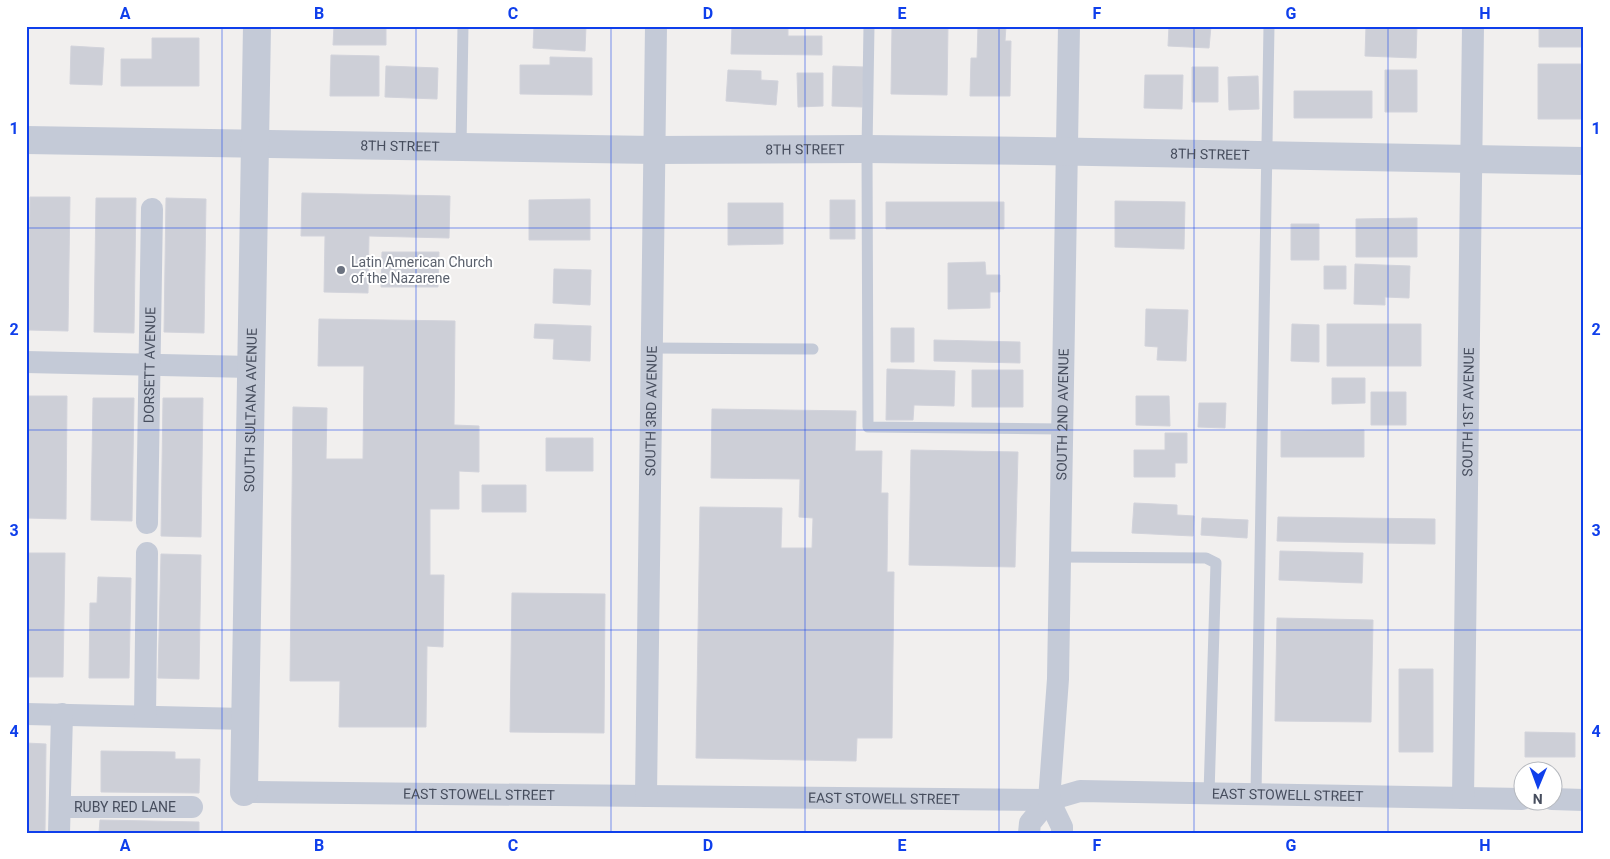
<svg xmlns="http://www.w3.org/2000/svg" width="1610" height="859" font-family="Roboto,sans-serif">
<style>
.building{fill:#cdcfd7;stroke:#d2d3db}
.lines{fill:none;stroke-linecap:round;stroke-linejoin:round}
.service{stroke:#c4cad7;stroke-width:11}
.minor{stroke:#c4cad7;stroke-width:22}
.tertiary{stroke:#c4cad7;stroke-width:28}
.grid{fill:none;stroke:#0f3feb;stroke-width:1;stroke-opacity:0.55}
.worship-dot{fill:#6b7280;stroke:#fff;stroke-width:2}
.labels{text-anchor:middle;stroke-width:4;stroke-linejoin:round;paint-order:stroke}
.street-label{font-size:14px;fill:#464d5d;stroke:#fff}
.worship-label{font-size:14px;fill:#5b616d;stroke:#fff;text-anchor:start}
.neatline{fill:none;stroke:#0f3feb;stroke-width:2}
.grid-label{font-size:16px;text-anchor:middle;font-weight:bold;fill:#0f3feb}
</style>
<rect width="100%" height="100%" fill="#f1efee"/>
<!-- building -->
<path class="building" d="M158 26H197V28H158Z
M334 26H386V45H333Z
M534 26H586L585 51 533 48Z
M732 26H788V36H822V55L731 54Z
M892 26H948L947 95 891 94Z
M978 26H1006L1005 41H1011L1010 96H970L971 58H977Z
M1169 26H1211L1209 48 1168 46Z
M1366 26H1417L1416 58 1365 56Z
M1539 26H1584V47H1539Z
M152 38H199V86H121V59H152Z
M71 46 104 48 102 85 70 84Z
M331 55 379 56V96H330Z
M550 57 592 58V95L520 94V65H550Z
M1538 64H1584V119H1538Z
M386 66 438 68 437 99 385 97Z
M833 66 864 67 862 107 832 106Z
M1192 67H1218V102H1192Z
M728 70 761 71V80L778 81 776 105 726 101Z
M1385 70H1417V112H1385Z
M797 73H823V106L798 107Z
M1145 75H1183L1182 109 1144 108Z
M1258 76 1259 109 1229 110 1228 77Z
M1294 91H1372V118H1294Z
M302 193 450 196 449 238 369 236 368 293 324 292 325 236H301Z
M30 197H70L68 331 28 330Z
M96 198H136L134 333 94 332Z
M166 198 206 199 204 333 164 332Z
M590 199V240H529V200Z
M830 200H855V239H830Z
M1115 201 1185 202 1184 249 1115 247Z
M886 202H1004V229H886Z
M728 203H783V244L728 245Z
M1417 218V257H1356V219Z
M1291 224H1319V260H1291Z
M382 252H439L438 287H381Z
M985 262 986 275H1000V292H990V308L948 309V263Z
M1355 264 1410 266 1409 298 1385 297V305L1354 304Z
M1324 266H1346V289H1324Z
M554 269 591 270 590 305 553 303Z
M1146 309 1188 310 1186 361 1157 360 1158 347 1145 346Z
M319 319 455 321 454 425 479 426V472L459 471V509H430V575H444L443 647 427 646 426 727H339L340 681H290L293 407 327 408 326 459H363L364 366H318Z
M535 324 591 326 590 361 553 359 554 339 534 338Z
M1292 324 1319 325V362L1291 361Z
M1327 324H1421V366H1327Z
M891 328H914V362H891Z
M934 340 1020 342V363L934 361Z
M887 369 955 371 954 406 914 405 913 420H886Z
M972 370H1023V407H972Z
M1332 378H1365V403L1332 404Z
M1371 392H1406V425H1371Z
M27 396H67L66 519 26 518Z
M1136 396H1169L1170 426 1136 425Z
M93 398H134L132 521 91 520Z
M163 398H203L201 537 161 536Z
M1199 403H1226L1225 428 1198 427Z
M712 409 856 411 855 451H882L881 493H888L887 572H894L892 738H857L856 761 696 758 700 507 782 508 781 548H812L813 518 799 517 800 479 711 478Z
M1364 430V457H1281V431Z
M1165 433H1187V463H1175V477H1134V450H1165Z
M546 438H593V471H546Z
M911 450 1018 452 1015 567 909 565Z
M482 485H526V512H482Z
M1134 503 1177 505V515L1194 516 1193 536 1132 533Z
M1278 517 1435 519V544L1277 541Z
M1202 518 1248 520 1247 538 1201 535Z
M1280 551 1363 553 1362 583 1279 580Z
M26 553H65L63 677H26Z
M161 554 201 555 199 679 158 678Z
M98 577 131 578 129 678H89L90 603H97Z
M512 593 605 594 604 733 510 732Z
M1277 618 1373 620 1371 722 1275 721Z
M1399 669H1433V752H1399Z
M1525 732 1575 733V757H1525Z
M26 743 46 744 45 833H26Z
M101 751 175 752V759H200L199 793 101 792Z
M100 820 199 822V833H99Z"/>
<g class="lines">
<!-- service -->
<path class="service" d="M869 26 867 149 868 427 1062 429
M461 147 463 26
M652 348 813 349
M1060 557 1206 558 1216 563 1209 794
M1256 794 1269 26"/>
<!-- minor -->
<g class="minor">
<path d="M26 362 251 367"/>
<path id="s1" d="M147 523 152 209"/>
<path d="M26 714 245 719"/>
<path d="M145 716 147 553"/>
<path id="s2" d="M244 792 1049 800 1080 791 1522 799"/>
<path id="s3" d="M646 796 656 26"/>
<path id="s4" d="M1463 798 1473 26"/>
<path d="M1552 799 1584 800"/>
<path id="s5" d="M60 807H192"/>
<path d="M59 833 62 714"/>
<path d="M1029 833 1030 823 1049 800"/>
<path id="s6" d="M1062 833V827L1049 800 1058 679 1069 26"/>
</g>
<!-- tertiary -->
<g class="tertiary">
<path id="s7" d="M26 140 654 150 867 149 1037 151 1584 161"/>
<path id="s8" d="M244 792 257 26"/>
</g>
</g>
<!-- grid -->
<path class="grid" d="M222 26V833M416 26V833M611 26V833M805 26V833M999 26V833M1194 26V833M1388 26V833M26 228H1584M26 430H1584M26 630H1584"/>
<!-- markers -->
<circle class="worship-dot" cx="341" cy="270" r="5"/>
<g class="labels">
<!-- street labels -->
<g class="street-label">
<text dy="5" stroke="none"><textPath href="#s7" startOffset="374">8TH STREET</textPath></text>
<text dy="5" stroke="none"><textPath href="#s7" startOffset="779">8TH STREET</textPath></text>
<text dy="5" stroke="none"><textPath href="#s7" startOffset="1184">8TH STREET</textPath></text>
<text dy="5" stroke="none"><textPath href="#s1" startOffset="158">DORSETT AVENUE</textPath></text>
<text dy="5" stroke="none"><textPath href="#s8" startOffset="382">SOUTH SULTANA AVENUE</textPath></text>
<text dy="5" stroke="none"><textPath href="#s3" startOffset="385">SOUTH 3RD AVENUE</textPath></text>
<text dy="5" stroke="none"><textPath href="#s4" startOffset="386">SOUTH 1ST AVENUE</textPath></text>
<text dy="5" stroke="none"><textPath href="#s6" startOffset="422">SOUTH 2ND AVENUE</textPath></text>
<text dy="5" stroke="none"><textPath href="#s2" startOffset="235">EAST STOWELL STREET</textPath></text>
<text dy="5" stroke="none"><textPath href="#s2" startOffset="1045">EAST STOWELL STREET</textPath></text>
<text dy="5" stroke="none"><textPath href="#s2" startOffset="640">EAST STOWELL STREET</textPath></text>
<text dy="5" stroke="none"><textPath href="#s5" startOffset="65">RUBY RED LANE</textPath></text>
</g>
<!-- worship labels -->
<g class="worship-label">
<text x="351" y="267">Latin American Church<tspan x="351" dy="16">of the Nazarene</tspan></text>
</g>
</g>
<!-- border -->
<rect width="1610" height="859" fill="none" stroke="#ffffff" stroke-width="55"/>
<!-- north arrow -->
<g transform="translate(1538 786) rotate(181)"><circle r="24" fill="#ffffff" stroke="#b5b8be"/>
<path d="M0-4L9 19L0 12L-9 19Z" fill="#0f3feb"/>
<text y="-8" font-size="14" font-weight="bold" text-anchor="middle" fill="#464d5d">N</text>
</g>
<rect x="28" y="28" width="1554" height="804" class="neatline"/>
<g class="grid-label">
<text x="125" y="19">A</text>
<text x="319" y="19">B</text>
<text x="513" y="19">C</text>
<text x="708" y="19">D</text>
<text x="902" y="19">E</text>
<text x="1097" y="19">F</text>
<text x="1291" y="19">G</text>
<text x="1485" y="19">H</text>
<text x="14" y="134">1</text>
<text x="1596" y="134">1</text>
<text x="14" y="335">2</text>
<text x="1596" y="335">2</text>
<text x="14" y="536">3</text>
<text x="1596" y="536">3</text>
<text x="14" y="737">4</text>
<text x="1596" y="737">4</text>
<text x="125" y="851">A</text>
<text x="319" y="851">B</text>
<text x="513" y="851">C</text>
<text x="708" y="851">D</text>
<text x="902" y="851">E</text>
<text x="1097" y="851">F</text>
<text x="1291" y="851">G</text>
<text x="1485" y="851">H</text>
</g>
</svg>
